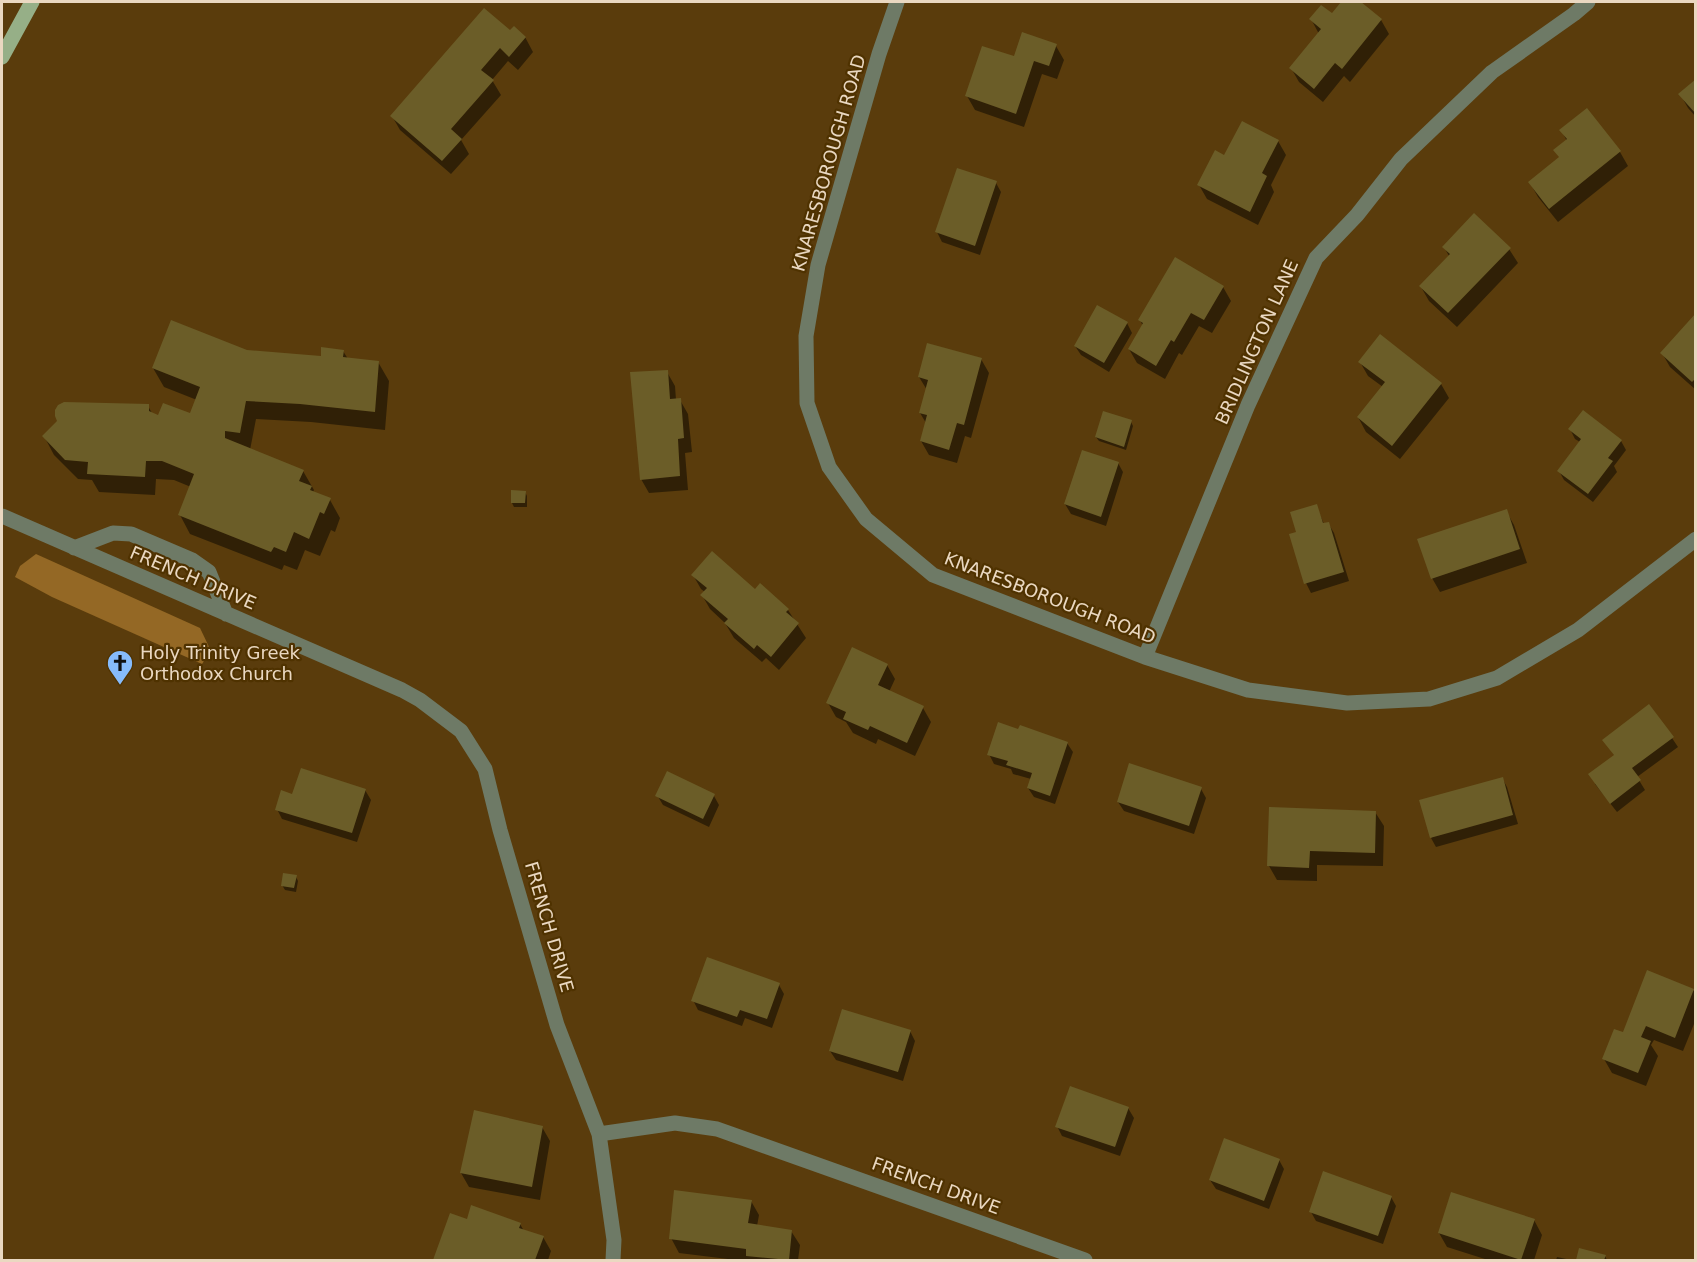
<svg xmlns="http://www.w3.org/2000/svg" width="1697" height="1262" font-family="'DejaVu Sans',sans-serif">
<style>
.forest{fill:#946825}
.shadow{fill:#0007}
.building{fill:#6b5d28}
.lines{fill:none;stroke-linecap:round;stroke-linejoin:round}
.minor{stroke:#6e7a66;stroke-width:15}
.major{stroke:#96af87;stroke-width:15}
.labels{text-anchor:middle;stroke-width:4.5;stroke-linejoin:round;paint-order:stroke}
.street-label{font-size:18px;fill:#ead8c1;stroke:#4f3200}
.poi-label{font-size:18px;fill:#ead8c1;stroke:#4f3200;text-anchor:start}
</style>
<rect width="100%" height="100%" fill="#5a3c0c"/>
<!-- forest -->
<path class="forest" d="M36 554 200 628 211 651 202 664 52 597 15 577 20 566Z"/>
<!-- shadow -->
<path class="shadow" d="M1343 2H1359L1381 20 1389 34 1350 82 1344 76 1323 102 1299 82 1291 68 1319 34 1311 19 1332 15Z
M510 32 525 37 533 52 518 70 508 61 492 80 501 95 461 140 469 154 451 174 400 130 392 116Z
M1056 46 1064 60 1057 79 1042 74 1024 127 975 110 967 96 1015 58Z
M1696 81V117L1688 108 1680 94Z
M1561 130 1620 152 1628 166 1558 222 1538 197 1530 183 1560 158 1567 141Z
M1278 141 1286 155 1271 185 1274 192 1258 225 1207 199 1199 185 1225 157Z
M996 183 1001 192 980 255 942 242 937 232Z
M1444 247 1509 249 1518 263 1457 327 1429 301 1421 287 1449 256Z
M1223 287 1231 301 1212 333 1199 326 1182 355 1179 353 1165 379 1137 363 1129 349 1143 326 1140 320Z
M1696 315V390L1670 367 1662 353Z
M1127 323 1132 333 1109 372 1081 355 1075 346Z
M247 351 323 358 343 351 348 359 378 362 389 381 385 430 311 422 256 419 250 450 303 471 314 490 313 492 330 500 340 518 335 532 331 530 320 556 305 550 297 570 284 565 282 570 190 534 180 515 191 487 174 480 156 479 155 495 99 492 92 480 78 479 54 455 44 436 148 406 153 415 159 417 190 415 197 400 164 387 153 368Z
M981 359 989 373 971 438 965 436 957 463 929 455 921 441 926 423 920 413 927 390 919 377Z
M1360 362 1441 384 1449 398 1400 459 1366 432 1358 417 1383 387 1368 376Z
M667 372 675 386 676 400H680L688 414 692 452 685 453 688 490 649 493 641 479Z
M1131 422 1133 426 1126 450 1099 441 1096 437Z
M1570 429 1621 441 1626 450 1614 466 1617 472 1593 502 1564 480 1559 471 1580 442 1575 439Z
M1118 463 1123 472 1106 526 1071 514 1065 504Z
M525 492 527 496V507H514L512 503Z
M1316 506 1324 524 1328 523 1334 533 1349 581 1311 593 1306 583 1298 532Z
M1506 511 1514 525 1527 563 1440 592 1432 578Z
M693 575 755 591 760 585 788 610 806 638 779 670 766 658 762 662 734 638 725 623 710 609 702 595 705 592 701 589Z
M887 665 895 679 889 692 923 708 931 722 915 756 878 739 876 744 853 733 846 722 836 717 828 703Z
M1672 738 1678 747 1637 777 1645 790 1617 812 1595 784 1615 756 1604 740Z
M1067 743 1073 752 1055 804 1034 797 1028 788 1031 779 1013 774 1011 769 994 764 989 754Z
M1502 778 1507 787 1518 824 1436 847 1431 838Z
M1201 789 1206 798 1194 834 1124 811 1118 802Z
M365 790 371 800 357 842 282 819 277 809 293 795Z
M657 795 714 796 719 805 709 827 663 805Z
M1375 812 1384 826 1383 866 1317 865V881L1277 880 1269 866Z
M296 877 298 881 296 892 285 890 282 885Z
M779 985 784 994 772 1028 745 1018 742 1026 698 1010 693 1000Z
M1693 990 1696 994V1019L1683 1051 1654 1040 1651 1045 1658 1056 1646 1086 1612 1073 1604 1059 1623 1034Z
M910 1031 915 1041 903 1081 836 1060 830 1051Z
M1128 1108 1134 1118 1120 1156 1062 1136 1057 1126Z
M542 1127 550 1141 540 1200 469 1187 461 1173Z
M1279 1160 1284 1169 1269 1209 1216 1189 1210 1180Z
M1391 1197 1396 1206 1383 1244 1316 1221 1311 1212Z
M751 1201 759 1215 757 1226 791 1231 800 1245 798 1260H736L679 1253 671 1238Z
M451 1215 468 1221 520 1224 524 1231 543 1237 551 1251 548 1260H435Z
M1534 1220 1542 1235 1534 1260H1488L1447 1247 1439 1233Z
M1580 1250 1605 1256 1607 1260H1578Z
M1557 1257 1571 1260H1556Z"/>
<!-- building -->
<path class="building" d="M1341 2H1361L1382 19 1342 69 1335 63 1314 89 1289 68 1321 29 1309 19 1321 5 1332 13Z
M484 8 510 30 514 26 526 37 509 57 500 48 481 70 494 80 451 129 462 139 442 161 390 116Z
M1022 32 1057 44 1049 66 1034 61 1016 114 965 96 982 46 1014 56Z
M1696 79V114L1678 94Z
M1587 108 1621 151 1549 209 1528 182 1559 157 1553 150 1567 139 1559 130Z
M1242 121 1279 140 1262 173 1267 176 1250 212 1197 185 1215 150 1224 155Z
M957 168 997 181 975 246 935 232Z
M1474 213 1511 248 1448 313 1419 286 1450 254 1442 247Z
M1175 257 1224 286 1204 320 1191 313 1174 342 1171 340 1156 366 1128 349 1143 323 1138 320Z
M1097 305 1128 322 1104 363 1074 346Z
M1696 313V378L1692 382 1660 353Z
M171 320 247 350 321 356V347L344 350 343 357 379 361 375 412 300 404 246 401 240 433 225 431V438L304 470 299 481 312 486 310 490 331 498 324 514 320 512 309 539 294 532 286 552 274 547 271 552 178 515 194 474 162 461H146L145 477 87 474 88 462 65 460 42 436 57 421 55 416V410L58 405 64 402 149 404V411L158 415 163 403 190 413 200 387 152 368Z
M1380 334 1442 383 1392 446 1357 417 1385 382 1358 362Z
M927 343 982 358 964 425 957 423 949 450 920 441 927 415 919 413 928 380 918 377Z
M668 370 670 399 681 398 684 438 678 439 680 476 640 480 630 372Z
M1583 410 1622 440 1608 458 1613 461 1588 494 1557 471 1581 439 1568 429Z
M1103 411 1132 420 1124 447 1095 437Z
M1082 450 1119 462 1101 517 1064 504Z
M511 490 526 491 525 503H511Z
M1317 504 1323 523 1329 522 1344 572 1304 584 1289 534 1296 532 1290 512Z
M1507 509 1520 549 1431 579 1417 539Z
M712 551 755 589 760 583 789 609 786 612 799 623 771 657 757 645 754 649 724 623 728 619 700 595 707 588 691 575Z
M852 647 888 664 878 685 924 706 907 743 870 726 868 730 843 719 846 712 826 703Z
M1649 704 1674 737 1632 768 1641 780 1610 804 1588 774 1614 755 1602 740Z
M998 722 1018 729 1020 725 1068 742 1050 796 1027 788 1032 773 1006 765 1008 761 987 755Z
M1129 763 1202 787 1189 826 1117 802Z
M301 768 366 789 352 833 275 810 281 790 292 794Z
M667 771 715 794 703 819 655 796Z
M1503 777 1513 815 1430 838 1419 800Z
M1269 807 1376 811 1375 853 1310 851 1309 868 1267 866Z
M283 873 297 875 294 888 281 886Z
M707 957 780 983 767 1019 740 1010 737 1017 691 1001Z
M1647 970 1694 989 1675 1038 1646 1026 1641 1037 1651 1041 1638 1073 1602 1059 1614 1029 1623 1032Z
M842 1009 911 1030 898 1072 829 1051Z
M1070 1086 1129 1107 1115 1147 1055 1127Z
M474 1110 543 1126 532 1187 460 1173Z
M1224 1138 1280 1159 1264 1201 1209 1180Z
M1323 1171 1392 1196 1378 1236 1309 1212Z
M674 1190 752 1200 748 1223 792 1230 789 1260 746 1256V1249L669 1239Z
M1451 1192 1535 1219 1521 1260 1438 1233Z
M471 1205 521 1223 519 1228 544 1236 535 1260H433L450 1213 467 1219Z
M1579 1248 1606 1255 1604 1260H1576Z"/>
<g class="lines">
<!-- minor -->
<path class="minor" d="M897 2 879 54 818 265 806 336 807 403 829 467 866 519 933 575 1145 657 1248 690 1347 703 1429 699 1497 678 1578 630 1696 539
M2 516 402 690 420 700 461 731 485 769 500 830 557 1025 599 1134 614 1240 613 1260
M74 548 113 533 131 534 192 560 209 572 226 614
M1145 657 1248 405 1316 258 1357 215 1401 159 1492 72 1574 14 1588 2
M599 1134 675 1123 717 1129 1085 1260"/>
<!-- major -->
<path class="major" d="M2 57 32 2"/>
</g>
<!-- icons -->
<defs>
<g id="church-pin" transform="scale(1.35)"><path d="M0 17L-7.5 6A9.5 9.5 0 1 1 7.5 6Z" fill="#86bbfb" stroke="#4f3200"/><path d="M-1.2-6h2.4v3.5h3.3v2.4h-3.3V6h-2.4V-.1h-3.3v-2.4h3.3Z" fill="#111"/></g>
</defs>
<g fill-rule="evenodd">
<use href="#church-pin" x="120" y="663"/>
</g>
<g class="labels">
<!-- street labels -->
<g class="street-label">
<text transform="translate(829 163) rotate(-74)" y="6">KNARESBOROUGH ROAD</text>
<text transform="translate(1257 342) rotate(-66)" y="6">BRIDLINGTON LANE</text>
<text transform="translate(193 578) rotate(23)" y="6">FRENCH DRIVE</text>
<text transform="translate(1050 598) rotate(21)" y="6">KNARESBOROUGH ROAD</text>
<text transform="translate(549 927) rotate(74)" y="6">FRENCH DRIVE</text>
<text transform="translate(936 1186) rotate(20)" y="6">FRENCH DRIVE</text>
</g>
<!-- poi labels -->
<g class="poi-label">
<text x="140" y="659">Holy Trinity Greek<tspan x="140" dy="21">Orthodox Church</tspan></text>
</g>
</g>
<!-- border -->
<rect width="1697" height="1262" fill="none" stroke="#ead8c1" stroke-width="6"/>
</svg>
